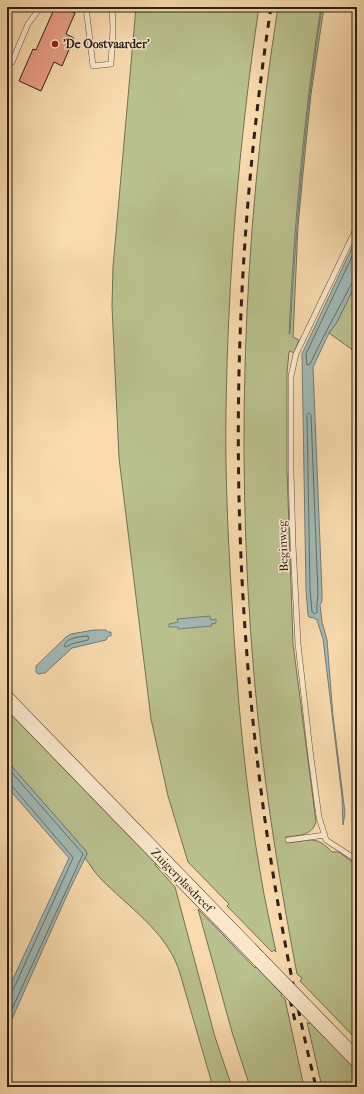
<svg xmlns="http://www.w3.org/2000/svg" width="364" height="1094" font-family="'IM FELL French Canon',serif">
<style>
.green{fill:#b9c18e;stroke:#727054}
.water{fill:#a1b9b5;stroke:#727c77}
.lines{fill:none;stroke-linecap:round;stroke-linejoin:round}
.shore{stroke:#666c67;stroke-width:1}
.building{fill:#ea9e87;stroke:#2b2019}
.lane-casing{stroke:#5e4f3e;stroke-width:6}
.secondary-casing{stroke:#2b2019;stroke-width:16}
.lane{stroke:#fbe8cb;stroke-width:5}
.secondary{stroke:#fbe8cb;stroke-width:15}
.rail{stroke:#2b2019;stroke-width:3;stroke-dasharray:7 7;stroke-linecap:butt}
.secondary-bridge-casing{stroke:#2b2019;stroke-width:16;stroke-linecap:butt}
.secondary-bridge{stroke:#fbe8cb;stroke-width:15}
.poi-dot{fill:#8f2418;stroke:#fbe8cb;stroke-width:1.5}
.labels{text-anchor:middle;stroke-width:3;stroke-linejoin:round;paint-order:stroke}
.poi-label{font-size:12px;font-weight:bold;fill:#2b2019;stroke:#fbe8cb;text-anchor:start}
.street-label{font-size:12px;fill:#2b2019;stroke:#fbe8cb}
</style>
<rect width="100%" height="100%" fill="#f9dbaf"/>
<filter id="stains"><feTurbulence type="fractalNoise" baseFrequency=".005" numOctaves="4"/><feColorMatrix values="0 0 0 0 .2 0 0 0 0 .09 0 0 0 0 .02 0 0 0 .5 -.17"/></filter>
<radialGradient id="worn" r=".72"><stop offset=".6" stop-color="#630" stop-opacity="0"/><stop offset="1" stop-color="#630" stop-opacity=".3"/></radialGradient>
<!-- green -->
<path class="green" d="M136 7H259C239 141 228 276 226 411 225 475 228 539 232 602 237 694 245 787 261 877 265 902 271 927 276 952L274 950 272 952 227 906 229 904 188 862 168 796 151 719 119 458 112 306 113 267Z
M278 7H324L311 94 303 173 298 226 293 337 299 340 294 353 290 351 289 352 287 373V469L293 644 316 822C311 837 298 835 286 837L287 843C309 841 315 834 332 852H339L357 865V1040L300 981 302 978 297 974C281 890 267 804 258 718 234 482 241 242 278 7Z
M357 281V353L329 333 337 322Z
M7 707 156 863 155 865 175 887 215 1037 232 1087H213L179 970C165 930 128 907 100 878 94 872 90 864 85 858L87 854 86 851 7 761Z
M198 909 255 968 257 967 282 994 281 996 285 999 304 1087H250L232 1032Z
M307 1022 309 1024 310 1022 357 1067V1087H322Z"/>
<!-- water -->
<path class="water" d="M321 7H322C305 115 296 224 290 334H289C294 224 304 115 321 7Z
M357 237V281L337 322 329 333 313 367 322 593V601L320 605 322 622 327 640 333 716 345 813 343 825 342 797 323 639 317 620 314 618 309 617 308 615 306 590 302 354Z
M210 616 211 620 216 619V623L211 624 212 626 178 629V627H169V624L178 622 177 619Z
M94 630H106L108 632H111V636H108L106 640 72 648 45 673 38 674 36 672V666L66 637 71 634Z
M7 761 86 851 87 854 68 893 7 1030V992L69 858 7 787Z"/>
<g class="lines">
<!-- shore -->
<path class="shore" d="M357 246 306 354 307 365 310 364C323 336 338 310 352 283L357 280
M309 413 311 415 318 593C318 600 316 605 317 612L315 614 312 612 310 589 307 415Z
M87 636 89 637 88 640 71 644 66 647 64 646C67 637 79 637 87 636Z
M7 767 83 854 7 1020
M7 785 12 786 71 855 73 858 13 990 10 992 7 993"/>
</g>
<!-- building -->
<path class="building" d="M55 7H60L75 13 66 34 74 38 62 66 54 62 41 91 19 81 33 49 36 50Z"/>
<g class="lines">
<!-- lane casing -->
<g class="lane-casing">
<path id="lane" d="M86 7 93 66 111 64 113 29 112 7
M12 62 28 24 41 7
M357 227 296 354 291 376V472L293 545 298 644 310 750 319 817 326 840 357 860
M288 840 325 835"/>
</g>
<!-- secondary casing -->
<g class="secondary-casing">
<path id="secondary" d="M7 699 260 960
M327 1029 357 1060"/>
</g>
<!-- lane -->
<use href="#lane" class="lane"/>
<!-- secondary -->
<use href="#secondary" class="secondary"/>
<!-- rail -->
<path class="rail" d="M271 7C216 366 230 734 316 1087
M287 986 295 1021"/>
<!-- secondary-bridge casing -->
<g class="secondary-bridge-casing">
<path id="secondary-bridge" d="M260 960 327 1029"/>
</g>
<!-- secondary-bridge -->
<use href="#secondary-bridge" class="secondary-bridge"/>
</g>
<!-- markers -->
<circle class="poi-dot" cx="55" cy="44" r="4"/>
<g class="labels">
<!-- poi labels -->
<g class="poi-label">
<text x="63" y="48">'De Oostvaarder'</text>
</g>
<!-- street labels -->
<g class="street-label">
<text transform="translate(283 546) rotate(-92)" y="4">Beginweg</text>
<text transform="translate(182 880) rotate(46)" y="4">Zuigerplasdreef</text>
</g>
</g>
<!-- margin -->
<rect width="364" height="1094" fill="none" stroke="#f9dbaf" stroke-width="24"/>
<rect x="8" y="8" width="348" height="1078" fill="none" stroke="#2b2019" stroke-width="2"/>
<rect x="12" y="12" width="340" height="1070" fill="none" stroke="#2b2019"/>
<rect width="100%" height="100%" filter="url(#stains)"/>
<rect width="100%" height="100%" fill="url(#worn)"/>
</svg>
